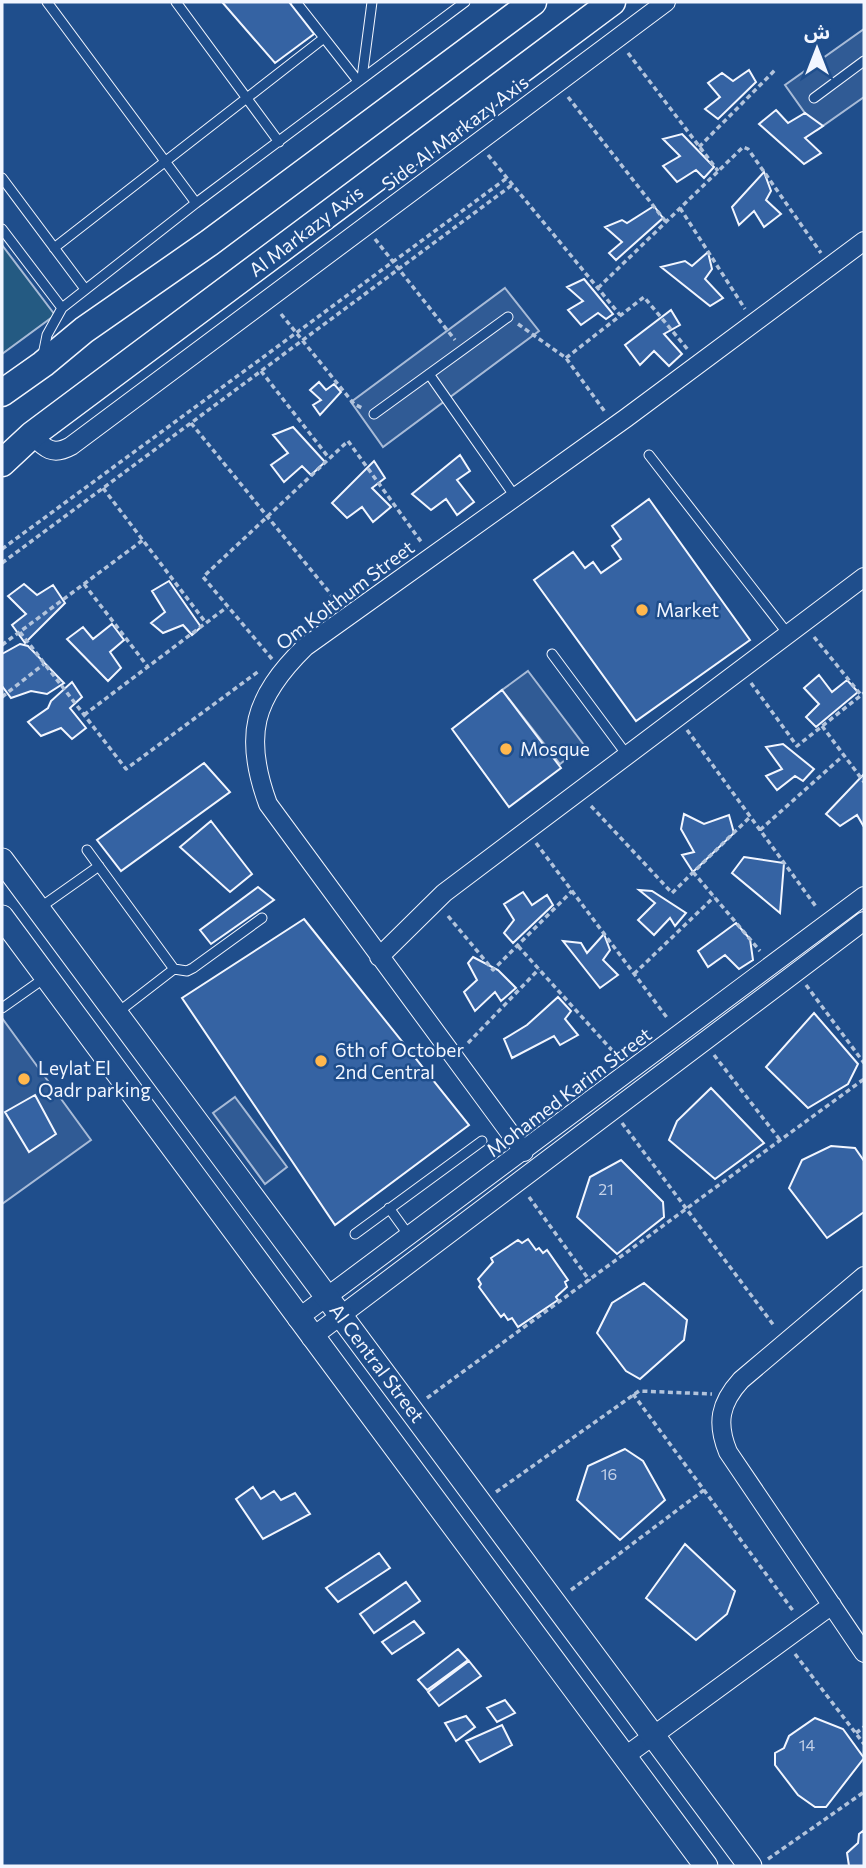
<svg xmlns="http://www.w3.org/2000/svg" width="866" height="1868" font-family="Commissioner,'Noto Sans Arabic',sans-serif">
<style>
.green{fill:#245a82;stroke:#a8bbd7;stroke-width:2}
.parking{fill:#305b95;stroke:#a8bbd7;stroke-width:2}
.building{fill:#3563a3;stroke:#f2f6ff;stroke-width:2}
.lines{fill:none;stroke-linecap:round;stroke-linejoin:round}
.service-casing{stroke:#f2f6ff;stroke-width:11}
.minor-casing{stroke:#f2f6ff;stroke-width:20}
.tertiary-casing{stroke:#f2f6ff;stroke-width:25}
.secondary-casing{stroke:#f2f6ff;stroke-width:29}
.path{stroke:#b3c4dc;stroke-width:3.5;stroke-dasharray:5 3.5;stroke-linecap:butt}
.service{stroke:#1f4e8c;stroke-width:9}
.minor{stroke:#1f4e8c;stroke-width:18}
.tertiary{stroke:#1f4e8c;stroke-width:23}
.secondary{stroke:#1f4e8c;stroke-width:26}
.poi-dot{fill:#ffb74d;stroke:#1f4e8c;stroke-width:2.5}
.labels{text-anchor:middle;stroke-width:5;stroke-linejoin:round;paint-order:stroke}
.number-label{font-size:16px;fill:#c3d1e8}
.street-label{font-size:19px;fill:#f2f6ff;stroke:#1f4e8c}
.poi-label{font-size:19px;fill:#f2f6ff;stroke:#1f4e8c;text-anchor:start}
</style>
<rect width="100%" height="100%" fill="#1f4e8c"/>
<!-- green -->
<path class="green" d="M2 245 55 315 2 354Z"/>
<!-- parking -->
<path class="parking" d="M864 29V97L817 130 785 85Z
M505 288 539 331 383 447 351 402Z
M528 671 584 745 560 764 502 690Z
M2 1018 91 1140 2 1204Z
M235 1097 287 1167 265 1184 213 1113Z"/>
<!-- building -->
<path class="building" d="M222 2H289L314 34 275 63Z
M749 70 756 82 718 119 705 109 720 97 708 83 722 73 733 81Z
M776 110 788 123 805 113 823 126 805 138 821 153 804 164 759 124Z
M682 134 714 167 704 178 696 170 677 182 663 166 680 156 663 139Z
M764 172 771 191 766 200 781 214 764 227 754 211 739 225 732 207Z
M654 206 663 218 616 260 609 253 622 242 605 227 622 220 627 223Z
M708 252 712 269 705 279 723 298 710 306 661 267 685 261 692 266Z
M584 279 613 314 606 319 598 313 581 325 568 310 583 301 567 287Z
M671 310 680 325 664 334 682 354 669 366 654 351 640 365 625 345Z
M319 382 326 390 334 384 341 392 320 415 313 405 321 400 310 390Z
M293 427 325 462 311 475 302 466 284 482 271 465 288 453 273 435Z
M460 455 470 471 457 480 474 502 457 515 446 499 431 510 412 494Z
M374 461 385 478 372 488 391 507 373 522 362 507 347 518 332 503Z
M649 499 750 640 636 721 534 580 573 552 585 568 593 562 601 573 621 559 612 546 621 539 612 526Z
M169 581 201 627 192 635 183 625 163 633 151 623 165 612 152 591Z
M24 584 37 595 53 585 65 603 25 643 12 625 26 614 8 596Z
M112 624 124 640 110 652 121 668 108 681 67 639 83 627 93 639Z
M20 644 28 646 64 683 47 694 31 691 11 698 2 686V654Z
M819 675 832 692 847 680 858 692 816 727 806 717 819 704 804 688Z
M72 682 82 697 70 708 86 728 72 739 61 728 41 736 28 722 48 708 51 701Z
M502 690 561 768 509 807 452 729Z
M783 744 814 769 803 781 795 776 777 790 766 776 782 769 766 747Z
M204 763 230 792 121 871 97 840Z
M864 774V827L857 815 840 826 826 814Z
M684 814 704 824 729 815 734 833 693 872 682 855 694 852 681 829Z
M211 821 252 874 230 892 180 847Z
M744 857 784 863 780 913 732 873Z
M258 887 274 900 211 944 200 930Z
M639 890 652 891 686 913 675 926 670 918 654 935 638 920 655 903Z
M523 892 532 905 547 895 553 905 513 943 504 933 514 920 504 904Z
M304 919 469 1125 335 1225 182 998Z
M736 923 750 939 753 960 739 969 725 955 708 967 698 951Z
M604 934 610 950 603 960 618 975 600 988 563 941 581 943 587 953Z
M473 957 498 970 516 988 501 1001 495 992 475 1011 464 992 477 980 468 963Z
M558 997 571 1011 565 1019 578 1035 560 1045 554 1036 512 1058 504 1039 527 1025Z
M814 1013 858 1064 848 1084 808 1108 766 1067Z
M711 1088 764 1143 715 1179 669 1140 677 1121Z
M35 1095 56 1134 29 1152 5 1112Z
M831 1146 855 1148 864 1161V1212L827 1238 789 1188 802 1160Z
M621 1160 663 1202 664 1217 617 1254 577 1217 590 1177Z
M528 1239 536 1250 539 1248 543 1253 547 1250 568 1280 565 1282 567 1287 556 1297 558 1300 518 1327 512 1318 508 1320 504 1314 501 1317 479 1287 481 1284 478 1279 493 1262 491 1258 518 1240 522 1243Z
M644 1283 687 1320 684 1340 640 1379 626 1371 597 1333 612 1303Z
M625 1449 643 1461 665 1500 620 1540 577 1500 588 1466Z
M253 1487 261 1499 274 1491 281 1500 295 1493 310 1514 263 1539 236 1499Z
M685 1544 735 1591 727 1614 696 1640 646 1598Z
M379 1553 390 1568 338 1602 326 1588Z
M406 1582 420 1601 374 1633 360 1614Z
M414 1621 424 1633 392 1654 382 1642Z
M458 1649 468 1660 427 1690 418 1680Z
M469 1661 481 1676 439 1706 428 1692Z
M505 1700 515 1713 497 1722 487 1708Z
M466 1716 475 1727 456 1741 445 1723Z
M815 1718 843 1729 864 1758 826 1807H815L798 1795 775 1765V1753L784 1748 789 1736Z
M502 1725 512 1745 480 1762 466 1741Z
M864 1830V1866H849L847 1853 858 1843 859 1834Z"/>
<g class="lines">
<!-- service casing -->
<g class="service-casing">
<path id="service" d="M47 2 196 203
M176 2 279 142
M296 2 358 81
M362 78 372 2
M814 98 864 61
M2 178 85 289
M2 229 62 308
M54 248 324 38
M43 355 47 335 62 308 196 203 465 2
M429 374 514 495
M374 414 508 317
M649 455 788 634
M552 654 627 755
M87 850 174 969 187 971 193 968 262 918
M38 909 99 866
M2 1008 46 977
M117 1013 174 969
M389 1208 410 1237
M355 1234 482 1141"/>
</g>
<!-- minor casing -->
<g class="minor-casing">
<path id="minor" d="M32 435C45 449 53 456 71 446L666 2
M379 957 444 893 864 577
M524 1152 268 804C243 736 253 698 305 647L626 418 864 241
M864 1276 741 1380C720 1403 716 1423 728 1452L864 1653
M297 1319 864 896
M311 1338 864 921
M624 1757 832 1605"/>
</g>
<!-- tertiary casing -->
<g class="tertiary-casing">
<path id="tertiary" d="M2 860 750 1866
M2 917 706 1866"/>
</g>
<!-- secondary casing -->
<g class="secondary-casing">
<path id="secondary" d="M2 393 43 364 84 330 209 243 533 2
M2 463 32 435 612 2"/>
</g>
<!-- path -->
<path class="path" d="M628 53 718 171
M568 97 666 222
M699 147 776 69
M488 155 620 315
M680 208 745 309
M375 239 455 340
M598 288 743 147 748 149 821 253
M281 314 354 404 362 408
M518 324 566 358 605 412
M566 358 644 297 689 351
M261 371 329 458
M191 423 338 603
M103 488 206 623
M2 549 507 178
M2 563 512 185
M84 584 148 667
M20 632 126 769 259 671
M814 637 861 695
M2 645 143 540
M272 659 203 577 348 441 422 543
M751 683 797 746 864 693
M2 697 44 664
M84 715 227 607
M822 726 864 782
M687 730 817 908
M591 806 672 893 750 817
M760 830 844 755
M536 843 668 1019
M693 872 760 951
M448 916 493 970 572 891
M518 946 618 1057
M634 974 714 897
M806 985 864 1063
M468 1043 539 969
M714 1055 780 1140
M622 1123 775 1327
M529 1197 590 1281
M633 1394 794 1612
M427 1398 864 1079
M496 1492 639 1391 712 1394
M571 1590 704 1490
M795 1654 864 1744
M856 1733 864 1727
M768 1859 864 1792"/>
<!-- service -->
<use href="#service" class="service"/>
<!-- minor -->
<use href="#minor" class="minor"/>
<!-- tertiary -->
<use href="#tertiary" class="tertiary"/>
<!-- secondary -->
<use href="#secondary" class="secondary"/>
</g>
<!-- markers -->
<g class="poi-dot">
<circle cx="642" cy="610" r="7"/>
<circle cx="506" cy="749" r="7"/>
<circle cx="321" cy="1061" r="7"/>
<circle cx="24" cy="1079" r="7"/>
</g>
<g class="labels">
<!-- number labels -->
<g class="number-label">
<text x="606" y="1195">21</text>
<text x="609" y="1480">16</text>
<text x="807" y="1751">14</text>
</g>
<!-- street labels -->
<g class="street-label">
<text transform="translate(455 133) rotate(-37)" y="7">Side Al Markazy Axis</text>
<text transform="translate(306 231) rotate(-37)" y="7">Al Markazy Axis</text>
<text transform="translate(345 595) rotate(-37)" y="7">Om Kolthum Street</text>
<text transform="translate(569 1092) rotate(-37)" y="7">Mohamed Karim Street</text>
<text transform="translate(377 1363) rotate(53)" y="7">Al Central Street</text>
</g>
<!-- poi labels -->
<g class="poi-label">
<text x="656" y="617">Market</text>
<text x="520" y="756">Mosque</text>
<text x="335" y="1057">6th of October<tspan x="335" dy="22">2nd Central</tspan></text>
<text x="38" y="1075">Leylat El<tspan x="38" dy="22">Qadr parking</tspan></text>
</g>
</g>
<!-- border -->
<rect width="866" height="1868" fill="none" stroke="#f2f6ff" stroke-width="7"/>
<!-- north arrow -->
<g transform="translate(817 49)" stroke="#1f4e8c" stroke-width="5" paint-order="stroke">
<path d="M0-5L12 26L0 18L-12 26Z" fill="#f2f6ff"/>
<text y="-10" font-size="19" font-weight="bold" text-anchor="middle" fill="#f2f6ff">ش</text>
</g>
</svg>
